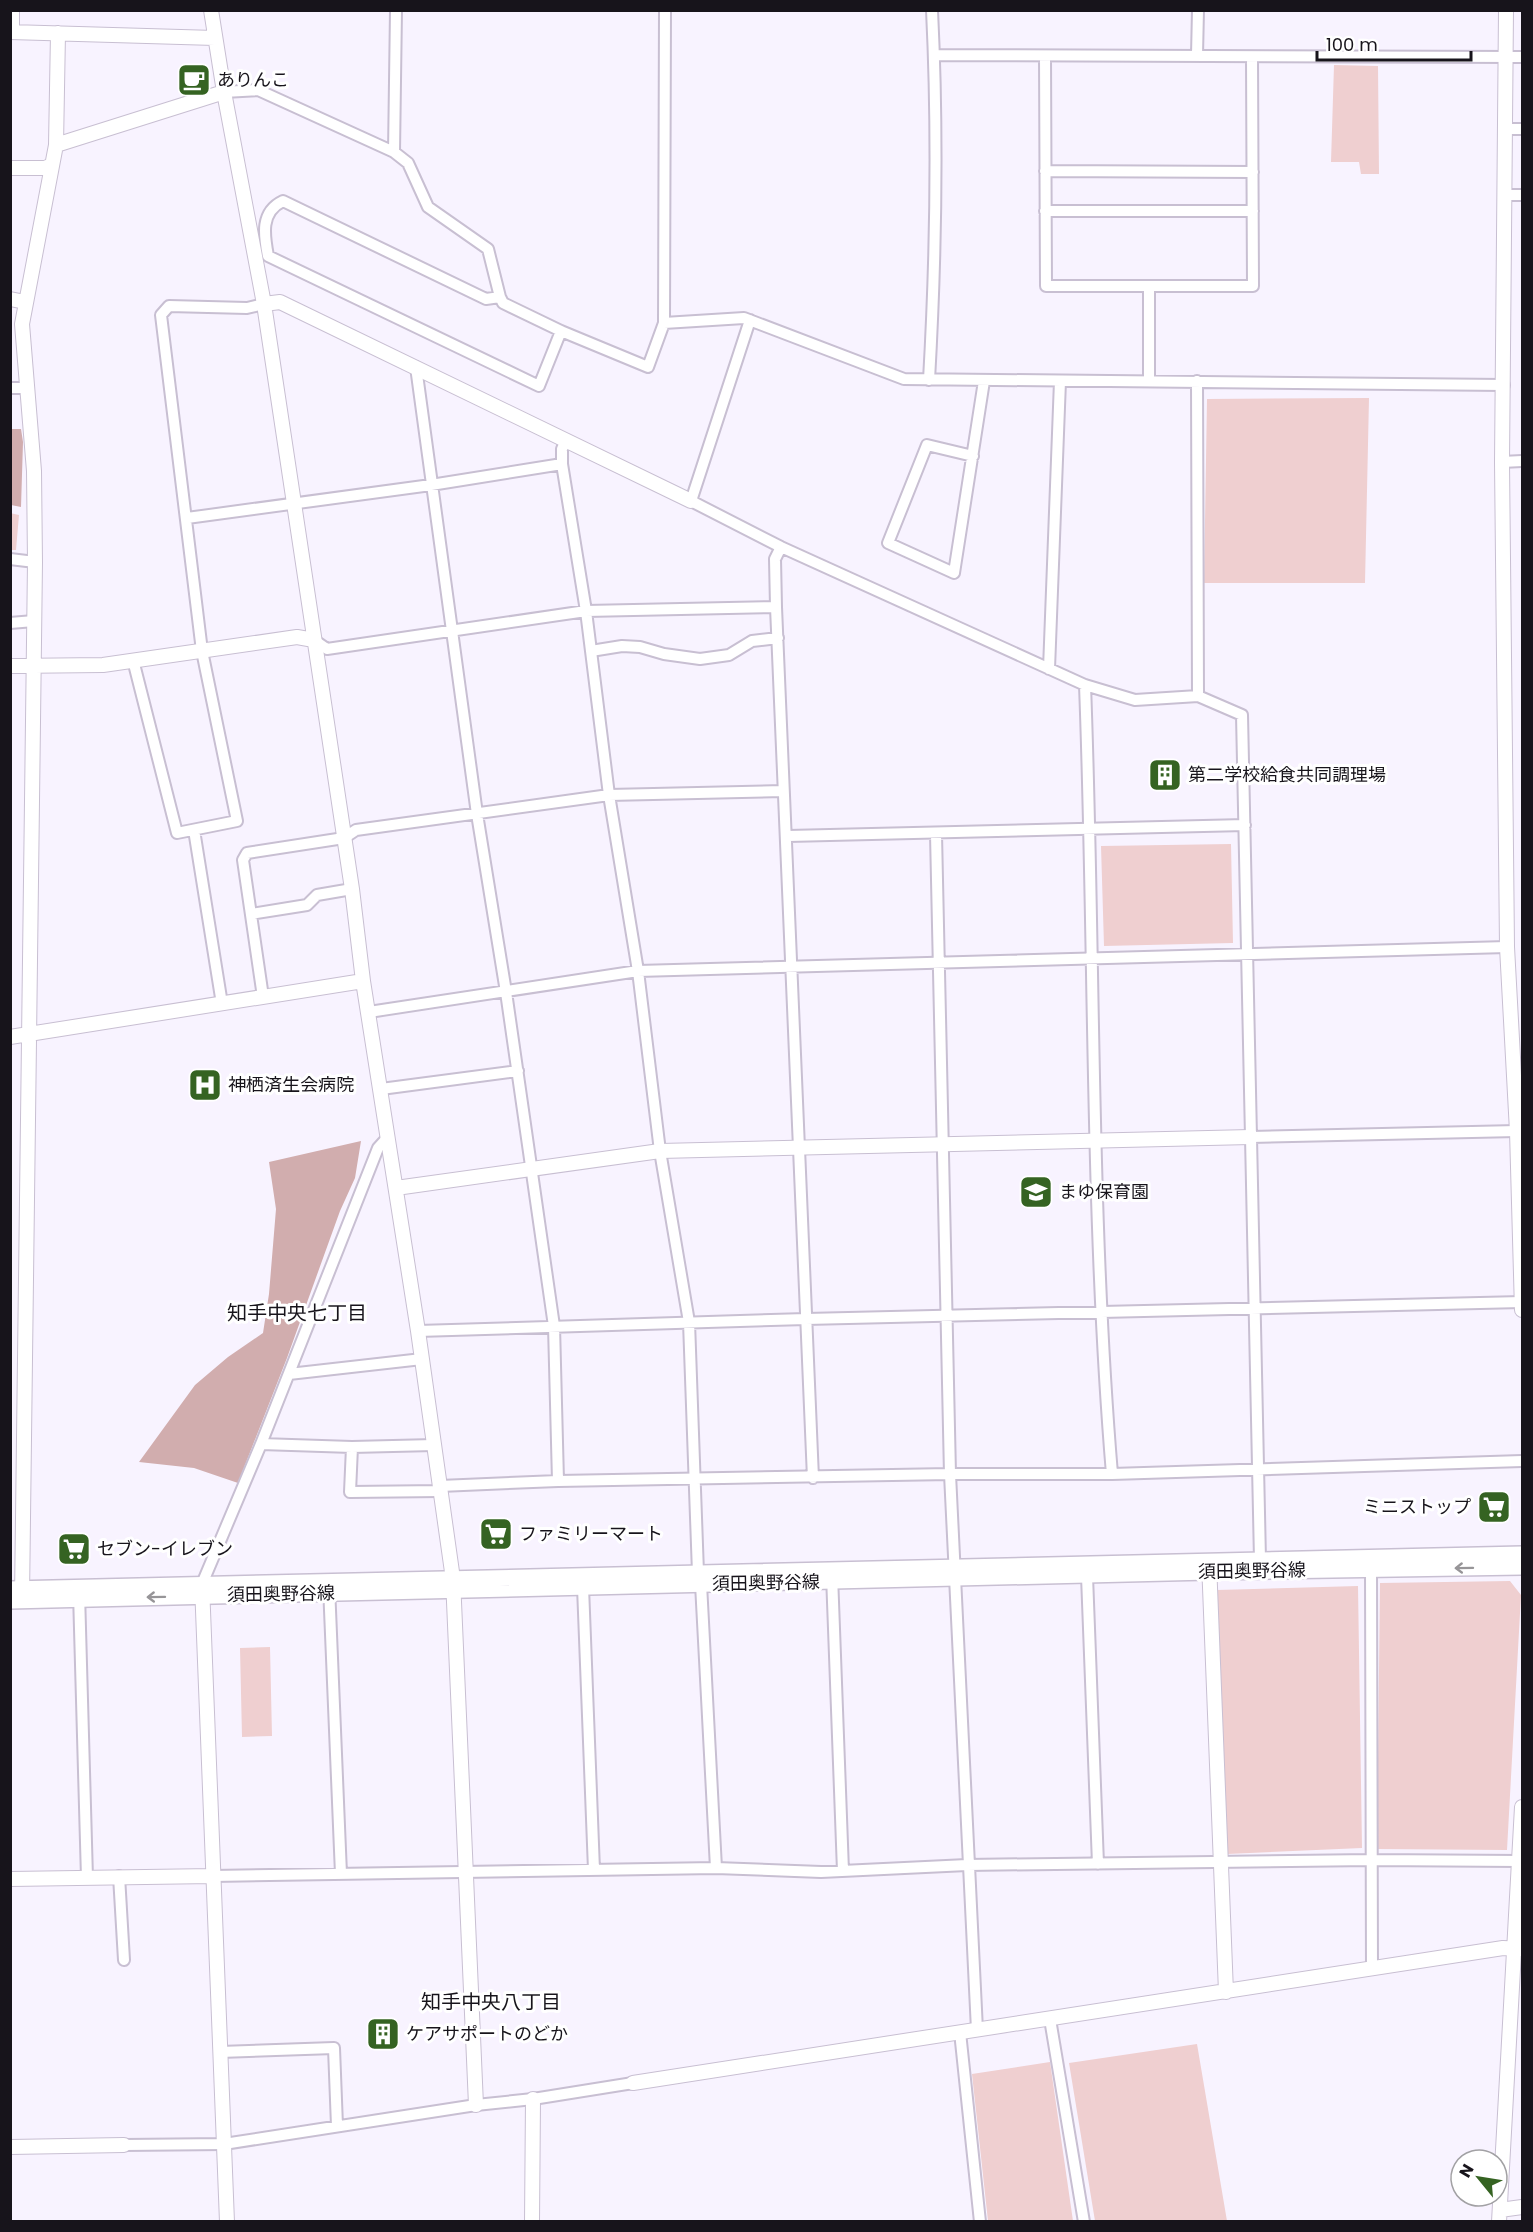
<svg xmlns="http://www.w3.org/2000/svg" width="1533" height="2232" font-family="Poppins,'Noto Sans JP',sans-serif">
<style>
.green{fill:#efcfd0}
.forest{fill:#d1adae}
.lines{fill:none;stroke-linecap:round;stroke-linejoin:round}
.minor-casing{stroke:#c8bfd2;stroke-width:14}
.tertiary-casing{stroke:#c8bfd2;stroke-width:16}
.secondary-casing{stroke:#c8bfd2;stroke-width:18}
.minor{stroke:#fff;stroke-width:10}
.tertiary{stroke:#fff;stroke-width:14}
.secondary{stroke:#fff;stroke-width:15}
.oneway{stroke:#979598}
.labels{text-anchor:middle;stroke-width:6;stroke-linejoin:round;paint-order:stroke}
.poi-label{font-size:18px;fill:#17141b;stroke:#fff;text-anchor:start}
.street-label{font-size:18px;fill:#17141b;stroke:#fff}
.neighbourhood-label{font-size:20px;fill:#17141b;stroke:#fff}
</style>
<rect width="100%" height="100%" fill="#f8f3ff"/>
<!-- green -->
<path class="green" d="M1334 65 1378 66 1379 174H1361L1359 162H1331Z
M1369 398 1365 583H1204L1207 399Z
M10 513 19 515 16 550H11Z
M1231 844 1233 943 1104 946 1101 846Z
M1510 1581 1521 1595 1507 1850 1377 1849 1380 1583Z
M1358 1586 1362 1848 1227 1854 1217 1590Z
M270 1647 272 1736 242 1737 240 1648Z
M1197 2044 1227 2221H1095L1069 2063Z
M1050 2062 1073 2221H988L972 2074Z"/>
<!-- forest -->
<path class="forest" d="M11 429H21L23 442 21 507 11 505Z
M361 1141 355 1178 340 1211 287 1358 238 1483 194 1468 139 1462 195 1385 228 1357 263 1333 269 1294 276 1209 269 1162Z"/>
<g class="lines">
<!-- minor casing -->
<g class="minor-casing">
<path id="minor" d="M934 55 1522 57
M1197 55 1198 10
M1045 56 1046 286H1253L1252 57
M224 92 258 90 394 152 408 163 428 207 488 249 500 297 503 303 561 331 648 367 664 323 744 318 904 379 1504 385
M1505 129H1522
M394 152 396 10
M1045 171 1253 172
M1504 195H1522
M1045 211H1253
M1149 287V381
M500 297 486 299 283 201C260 212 264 235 268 256L539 386 561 331
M750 320 691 501 781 547 1085 685 1135 700 1198 696 1242 715 1260 1560
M664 323 665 10
M416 367 477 814 506 992 554 1326 558 1481
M929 380C936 257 938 133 932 10
M1197 381 1198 696
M10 388H27
M566 440 562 449V464L586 611 609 795 638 971 660 1151 689 1322 698 1573 701 1584 716 1868
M973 456 927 445 888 543 954 573 984 381
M1502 462 1522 461
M187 518 431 485 562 464
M781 547 775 559 776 607 813 1478
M10 559 35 562
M10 623 34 621
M314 640 327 649 586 611 776 607
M591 651 622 646 640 647 664 654 700 659 729 655 752 641 778 638
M133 660 177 833 237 821 202 651 161 315 169 306 247 308 264 304
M1049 669 1060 381
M1085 685C1095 948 1090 1212 1112 1474
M194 830 222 1004
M936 834 950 1474 977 2030
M788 836 1245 825
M251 914 307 905 317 895 352 889
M263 997 243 860 247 853 344 838 356 830 609 795 783 791
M369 1012 638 971 1507 947
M381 1089 518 1071
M1251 1137 1517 1131
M418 1331 806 1319 1522 1302
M289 1374 422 1359
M261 1444 352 1447 434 1445
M352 1447 350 1492 441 1491
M440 1486 558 1481 950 1474H1112L1522 1461
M1371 1569 1372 1969
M832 1575 843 1871
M1087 1576 1098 1864
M202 1584 261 1444 378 1148 388 1137
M329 1586 341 1874
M583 1587 594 1870
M79 1593 87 1878
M119 1876 124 1960
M213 1876 716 1868 821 1872 967 1865 1371 1860 1520 1861
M1050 2019 1084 2222
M960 2032 980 2222
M220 2052 334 2048 337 2126
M124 2145 224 2144 476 2105 533 2099 633 2083"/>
</g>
<!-- tertiary casing -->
<g class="tertiary-casing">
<path id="tertiary" d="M211 10 224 92 264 304 352 889 363 981 418 1331 453 1579 476 2105
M1506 10 1502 462 1507 947 1517 1131 1522 1310
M10 32 215 38
M12 32V10
M56 145 58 33
M10 168H45L52 165
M10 299 25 302
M264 304 280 302 691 501
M10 666 103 665 297 637 314 640
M10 1037 363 981
M396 1188 660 1151 1251 1137
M1209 1562 1226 1992
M202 1585 227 2222
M22 1598 35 562 34 471 22 324 56 145 224 92
M10 1879 213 1876
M633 2083 1503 1948 1522 1949
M10 2147 124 2145
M1500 2210 1522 2207
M532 2222 533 2099
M1499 2222 1522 1807"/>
</g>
<!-- secondary casing -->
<g class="secondary-casing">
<path id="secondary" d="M10 1589 1522 1554
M10 1601 1209 1572 1522 1567"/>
</g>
<!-- minor -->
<use href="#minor" class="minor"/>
<!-- tertiary -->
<use href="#tertiary" class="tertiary"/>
<!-- secondary -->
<use href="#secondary" class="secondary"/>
</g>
<!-- one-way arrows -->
<defs><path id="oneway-shaft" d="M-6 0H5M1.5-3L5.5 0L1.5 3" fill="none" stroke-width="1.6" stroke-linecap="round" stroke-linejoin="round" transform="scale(1.5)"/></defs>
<g class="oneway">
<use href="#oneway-shaft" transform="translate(1464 1568) rotate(179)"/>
<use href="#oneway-shaft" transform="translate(156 1597) rotate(179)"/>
</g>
<!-- icons -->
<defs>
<g id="cafe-square" transform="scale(1.725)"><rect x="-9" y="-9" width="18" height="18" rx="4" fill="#356322" stroke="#fff"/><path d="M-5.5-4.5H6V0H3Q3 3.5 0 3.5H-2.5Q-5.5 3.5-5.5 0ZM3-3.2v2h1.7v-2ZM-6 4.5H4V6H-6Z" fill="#fff"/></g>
<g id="building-square" transform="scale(1.725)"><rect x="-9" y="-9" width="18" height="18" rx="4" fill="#356322" stroke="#fff"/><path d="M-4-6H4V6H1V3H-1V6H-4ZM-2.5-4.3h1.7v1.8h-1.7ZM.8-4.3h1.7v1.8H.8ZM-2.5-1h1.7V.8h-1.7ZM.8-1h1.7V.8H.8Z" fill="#fff"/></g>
<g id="hospital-square" transform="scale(1.725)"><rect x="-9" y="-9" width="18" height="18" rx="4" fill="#356322" stroke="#fff"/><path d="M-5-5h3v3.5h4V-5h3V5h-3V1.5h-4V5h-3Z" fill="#fff"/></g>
<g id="school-square" transform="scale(1.725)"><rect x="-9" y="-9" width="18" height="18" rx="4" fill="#356322" stroke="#fff"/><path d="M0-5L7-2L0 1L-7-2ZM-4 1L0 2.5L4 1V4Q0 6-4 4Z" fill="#fff"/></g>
<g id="supermarket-square" transform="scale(1.725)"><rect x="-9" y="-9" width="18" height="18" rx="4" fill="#356322" stroke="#fff"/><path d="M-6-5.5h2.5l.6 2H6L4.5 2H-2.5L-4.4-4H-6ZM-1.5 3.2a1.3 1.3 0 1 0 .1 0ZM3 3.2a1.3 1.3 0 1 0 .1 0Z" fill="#fff"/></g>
</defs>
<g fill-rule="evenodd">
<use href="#cafe-square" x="194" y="80"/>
<use href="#building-square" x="1165" y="775"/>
<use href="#hospital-square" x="205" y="1085"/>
<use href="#school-square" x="1036" y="1192"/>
<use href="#supermarket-square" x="1494" y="1507"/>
<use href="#supermarket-square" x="496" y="1534"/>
<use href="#supermarket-square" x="74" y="1549"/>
<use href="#building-square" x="383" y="2034"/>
</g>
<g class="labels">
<!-- poi labels -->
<g class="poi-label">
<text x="217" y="86">ありんこ</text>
<text x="1188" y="781">第二学校給食共同調理場</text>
<text x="228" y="1091">神栖済生会病院</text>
<text x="1059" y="1198">まゆ保育園</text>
<text x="1471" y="1513" text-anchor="end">ミニストップ</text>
<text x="519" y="1540">ファミリーマート</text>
<text x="97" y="1555">セブン-イレブン</text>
<text x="406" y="2040">ケアサポートのどか</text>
</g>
<!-- street labels -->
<g class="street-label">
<text transform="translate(1252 1571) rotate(-1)" y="6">須田奥野谷線</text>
<text transform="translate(766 1583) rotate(-1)" y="6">須田奥野谷線</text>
<text transform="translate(281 1594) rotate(-1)" y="6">須田奥野谷線</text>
</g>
<!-- neighbourhood labels -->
<g class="neighbourhood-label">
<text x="297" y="1320">知手中央七丁目</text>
<text x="491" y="2009">知手中央八丁目</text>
</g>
</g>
<!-- border -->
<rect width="1533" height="2232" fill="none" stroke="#17141b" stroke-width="24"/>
<!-- north arrow -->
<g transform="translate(1479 2178) rotate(300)"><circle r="28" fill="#ffffff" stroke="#a2a1a4" stroke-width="1.5"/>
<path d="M0-4.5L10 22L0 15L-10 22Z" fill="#356322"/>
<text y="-9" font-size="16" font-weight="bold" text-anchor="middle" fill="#17141b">N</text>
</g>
<!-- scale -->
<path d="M1317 51v9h154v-9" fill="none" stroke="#17141b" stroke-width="3"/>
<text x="1326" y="51" font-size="18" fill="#17141b" stroke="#ffffff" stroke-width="4.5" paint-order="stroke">100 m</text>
</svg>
